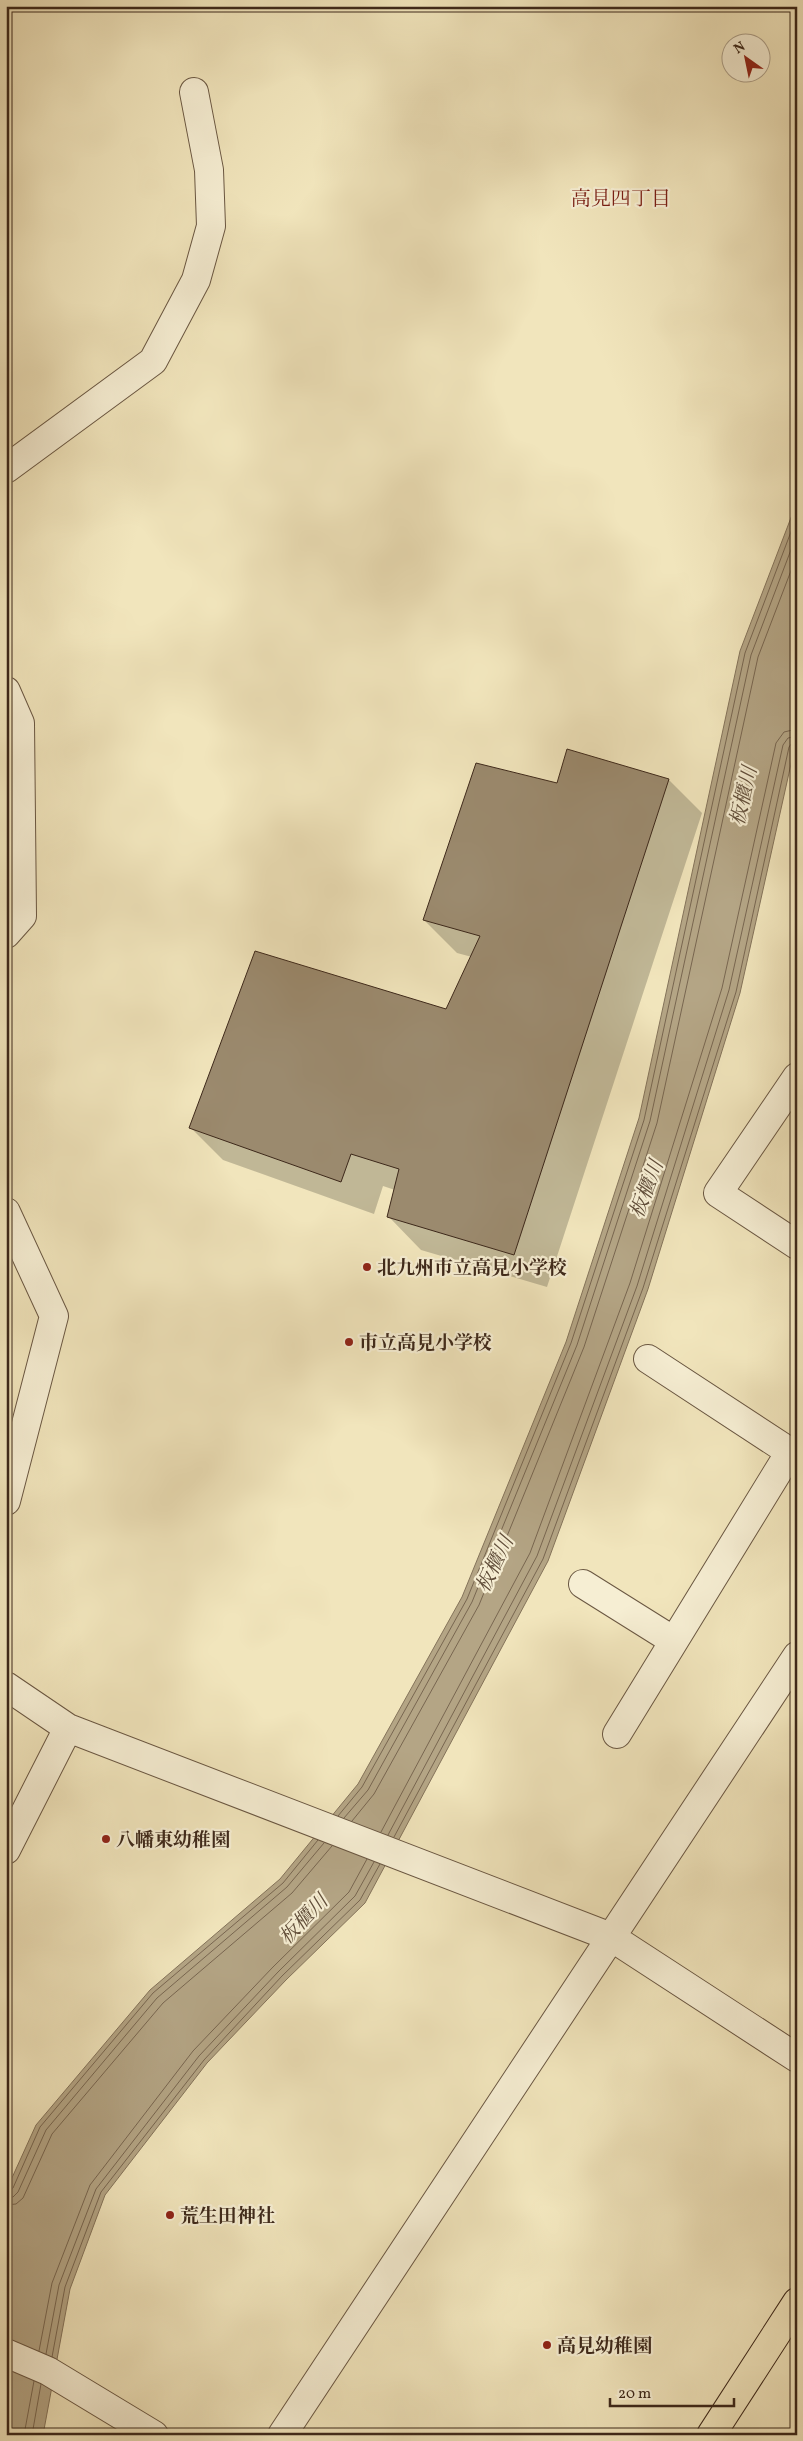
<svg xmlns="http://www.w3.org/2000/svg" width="803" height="2441" font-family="Vollkorn,'Noto Serif JP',serif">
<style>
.water{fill:#b4a585;stroke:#84735a}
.shadow{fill:#0003}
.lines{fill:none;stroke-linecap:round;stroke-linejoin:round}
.shore{stroke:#786650;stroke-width:1}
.building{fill:#9b8a6e;stroke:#3d281a}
.minor-casing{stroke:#6a5742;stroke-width:30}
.major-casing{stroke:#3d281a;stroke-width:30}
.minor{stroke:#f6eed3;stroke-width:28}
.major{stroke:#f1e5bc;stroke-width:28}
.poi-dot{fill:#8f2418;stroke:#f6eed3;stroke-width:2}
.labels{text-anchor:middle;stroke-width:4.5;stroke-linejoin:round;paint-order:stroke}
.poi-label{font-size:19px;font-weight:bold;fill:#3d281a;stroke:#f6eed3;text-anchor:start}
.neighbourhood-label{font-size:20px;fill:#7a1f14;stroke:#f6eed3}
.water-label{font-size:20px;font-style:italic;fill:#614e3a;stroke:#f6eed3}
</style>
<rect width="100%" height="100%" fill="#f1e5bc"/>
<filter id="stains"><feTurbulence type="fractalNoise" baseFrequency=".004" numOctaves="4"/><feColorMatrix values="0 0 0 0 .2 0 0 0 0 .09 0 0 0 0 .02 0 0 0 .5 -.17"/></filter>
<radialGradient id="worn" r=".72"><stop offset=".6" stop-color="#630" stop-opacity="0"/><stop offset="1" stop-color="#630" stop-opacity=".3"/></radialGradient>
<!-- water -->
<path class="water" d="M797 502V737L740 993 648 1289 548 1561 365 1903 286 1980 207 2063 105 2195 70 2289 43 2435H6V2191L36 2125 150 1990 280 1879 358 1784 462 1597 566 1342 639 1118 740 651Z"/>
<!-- shadow -->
<path class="shadow" d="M568 750 669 780 702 813 547 1287 421 1250 389 1217 395 1190 383 1186 374 1214 223 1160 190 1127 447 1011 472 957 457 953 424 920 558 784Z"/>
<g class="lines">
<!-- shore -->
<path class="shore" d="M338 1816 362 1787 467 1599 571 1343 644 1120 745 653 797 516
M344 1818 368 1790 472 1602 577 1345 650 1121 751 655 797 534
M352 1821 374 1794 479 1605 584 1347 657 1123 758 657 797 555
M381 1832 530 1553 630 1283 722 988 776 743 784 732 797 729
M388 1835 537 1556 637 1286 729 990 783 745 788 738 797 736
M394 1837 543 1559 643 1288 736 992 789 747 792 743 797 742
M6 2192 13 2188 40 2127 153 1993 283 1883 318 1840
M6 2198 13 2197 18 2192 46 2130 157 1998 287 1887 324 1843
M6 2205 16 2204 23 2198 52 2134 163 2003 292 1893 332 1846
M39 2351 52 2283 90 2185 193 2051 273 1967 349 1892 367 1859
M46 2354 59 2285 96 2189 199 2056 278 1972 355 1896 374 1862
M52 2357 65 2287 101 2192 204 2060 282 1976 360 1900 380 1864
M24 2435 34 2381
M32 2435 41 2384"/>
</g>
<!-- building -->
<path class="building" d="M567 749 669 779 514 1255 387 1217 399 1169 351 1154 341 1182 189 1128 255 951 446 1009 480 936 423 920 476 763 557 783Z"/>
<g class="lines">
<!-- minor casing -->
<g class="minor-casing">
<path id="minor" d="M6 469 153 361 196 280 211 226 209 170 194 92
M6 691 20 723 22 916 6 934
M797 1077 718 1193 797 1245
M6 1212 54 1316 6 1501
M583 1584 674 1641
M6 1686 68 1728
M617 1734 790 1452 648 1359
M6 1850 68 1728 611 1937 797 2058
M6 2353 48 2371 154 2435
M282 2435 797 1656"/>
</g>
<!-- major casing -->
<g class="major-casing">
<path id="major" d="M711 2435 797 2302"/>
</g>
<!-- minor -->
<use href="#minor" class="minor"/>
<!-- major -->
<use href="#major" class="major"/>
</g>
<!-- markers -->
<g class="poi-dot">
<circle cx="367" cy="1267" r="5"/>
<circle cx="349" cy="1342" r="5"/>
<circle cx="106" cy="1839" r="5"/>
<circle cx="170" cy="2215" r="5"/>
<circle cx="547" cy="2345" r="5"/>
</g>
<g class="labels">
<!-- poi labels -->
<g class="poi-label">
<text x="377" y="1274">北九州市立高見小学校</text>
<text x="359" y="1349">市立高見小学校</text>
<text x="116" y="1846">八幡東幼稚園</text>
<text x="180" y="2222">荒生田神社</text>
<text x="557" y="2352">高見幼稚園</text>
</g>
<!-- neighbourhood labels -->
<g class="neighbourhood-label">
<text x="621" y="205">高見四丁目</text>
</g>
<!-- water labels -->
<g class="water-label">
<text transform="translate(743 796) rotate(-77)" y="7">板櫃川</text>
<text transform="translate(646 1189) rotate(-69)" y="7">板櫃川</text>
<text transform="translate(494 1564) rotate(-64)" y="7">板櫃川</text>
<text transform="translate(303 1919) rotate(-46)" y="7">板櫃川</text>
</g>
</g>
<!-- margin -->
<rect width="803" height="2441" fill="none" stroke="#f1e5bc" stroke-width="25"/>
<rect x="8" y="8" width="788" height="2426" fill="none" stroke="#3d281a" stroke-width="2.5"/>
<rect x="12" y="12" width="778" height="2416" fill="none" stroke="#3d281a"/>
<!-- north arrow -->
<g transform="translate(746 58) rotate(327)"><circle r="24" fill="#f6eed3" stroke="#ac9f89"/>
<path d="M0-4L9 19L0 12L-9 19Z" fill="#8f2418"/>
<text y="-8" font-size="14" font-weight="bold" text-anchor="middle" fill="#3d281a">N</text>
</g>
<!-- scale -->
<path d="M610 2398v8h124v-8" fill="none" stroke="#3d281a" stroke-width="2.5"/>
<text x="618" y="2398" font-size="15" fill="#3d281a" stroke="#f6eed3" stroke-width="4" paint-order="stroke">20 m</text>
<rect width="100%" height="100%" filter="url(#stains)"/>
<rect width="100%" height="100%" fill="url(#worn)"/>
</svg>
